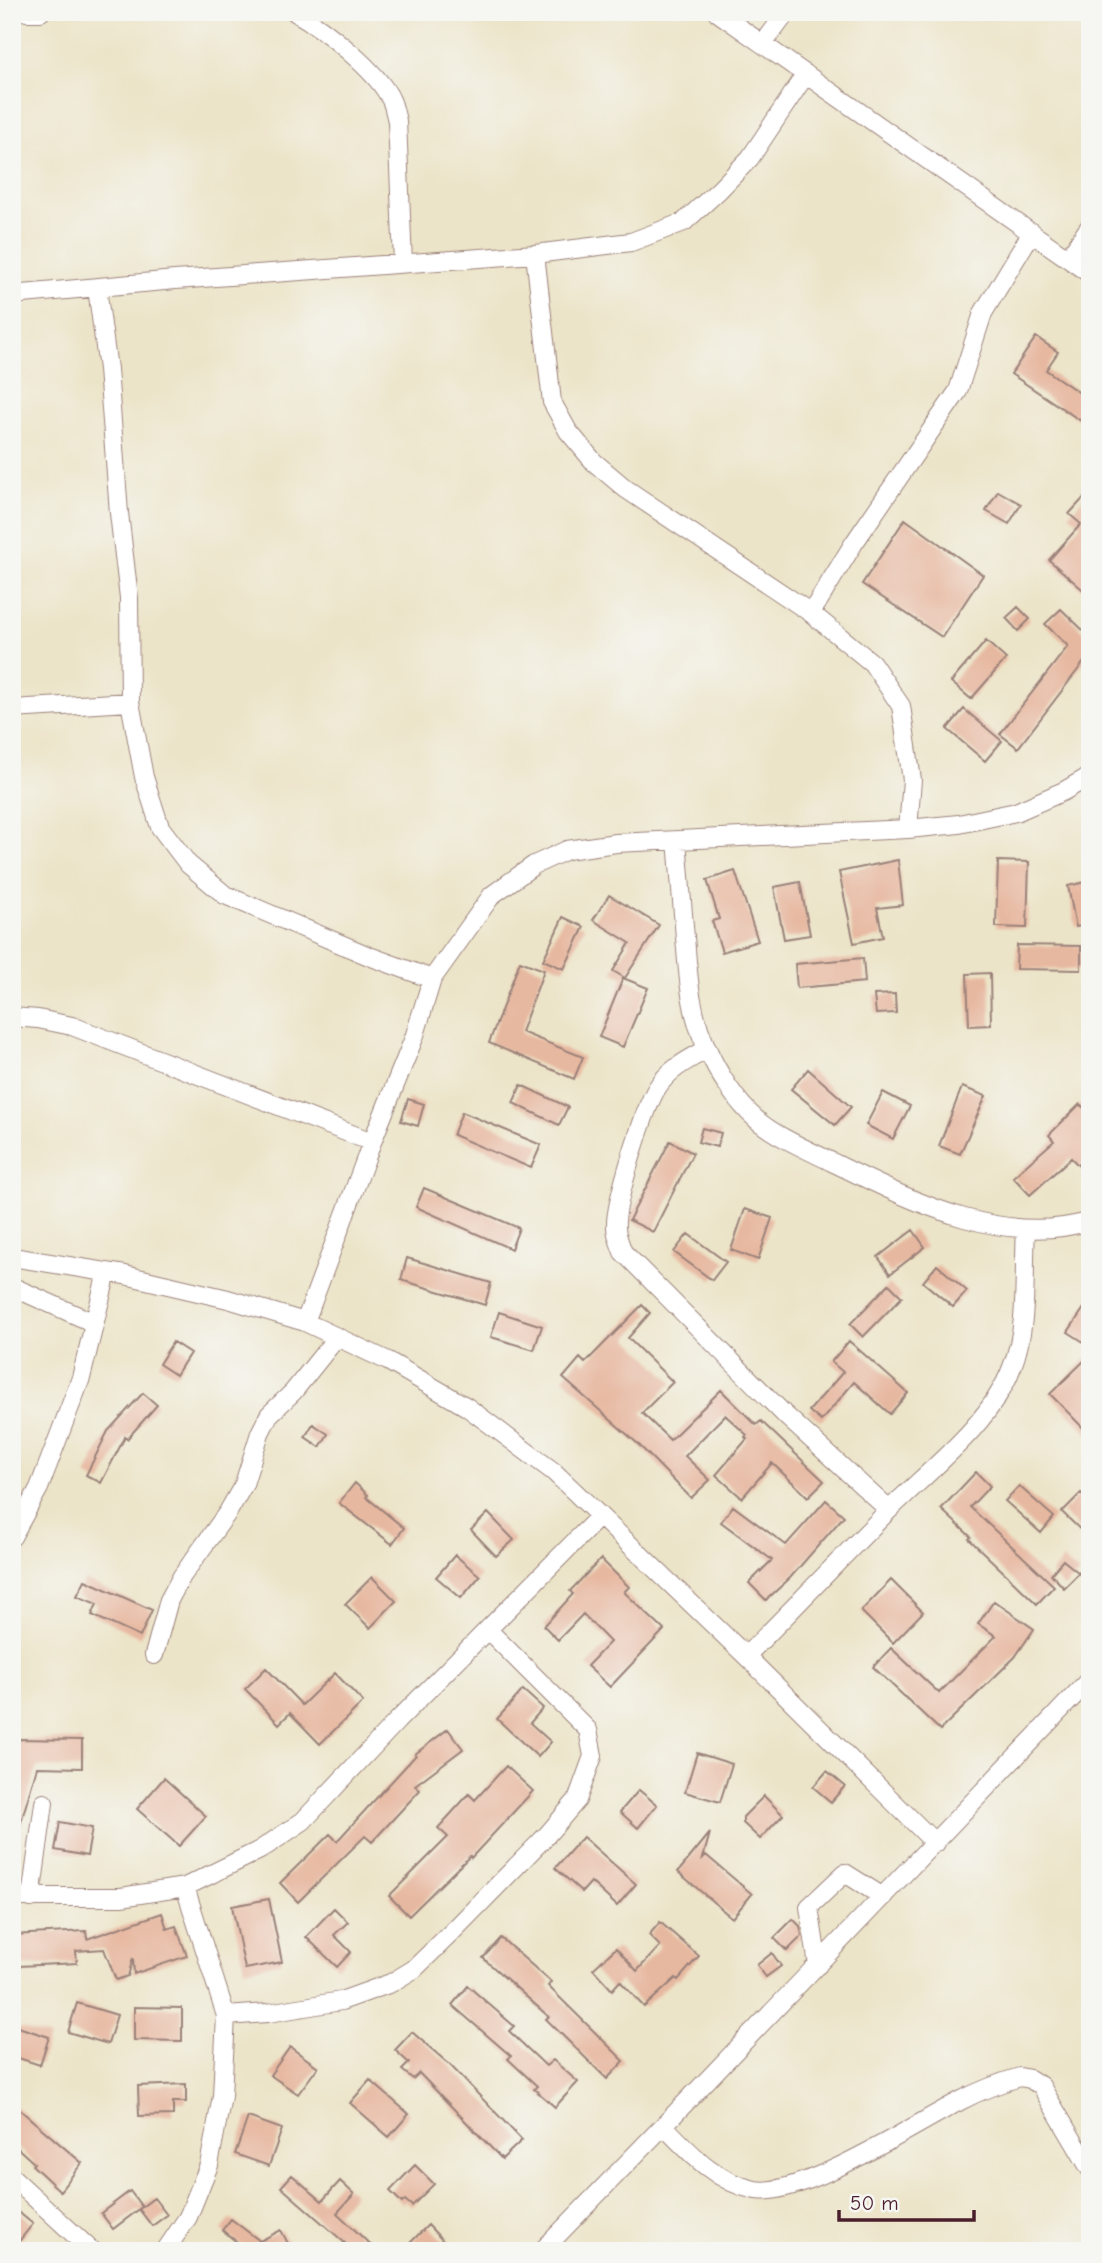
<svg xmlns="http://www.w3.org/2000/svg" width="1102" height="2263" font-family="'Comic Neue',sans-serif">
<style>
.building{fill:#e7b8a0}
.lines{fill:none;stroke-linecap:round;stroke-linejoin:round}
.minor-casing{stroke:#9b827a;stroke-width:20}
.minor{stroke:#fff;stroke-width:18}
</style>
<rect width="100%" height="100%" fill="#f6f6f2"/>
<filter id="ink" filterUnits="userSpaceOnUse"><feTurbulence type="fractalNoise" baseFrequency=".0143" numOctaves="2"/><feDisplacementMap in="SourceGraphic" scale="14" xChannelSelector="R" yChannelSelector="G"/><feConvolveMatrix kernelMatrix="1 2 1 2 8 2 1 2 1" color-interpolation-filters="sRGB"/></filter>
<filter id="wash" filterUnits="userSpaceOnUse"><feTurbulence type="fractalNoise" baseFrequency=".00686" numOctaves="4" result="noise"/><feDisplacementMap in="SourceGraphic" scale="28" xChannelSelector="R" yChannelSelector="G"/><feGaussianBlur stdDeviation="1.57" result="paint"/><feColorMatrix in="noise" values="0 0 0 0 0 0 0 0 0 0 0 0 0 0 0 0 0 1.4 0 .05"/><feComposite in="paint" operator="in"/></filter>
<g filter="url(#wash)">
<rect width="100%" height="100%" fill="#ece4c8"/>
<g id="blocks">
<!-- building -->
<path class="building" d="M1036 337 1058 352 1046 370 1090 400V427L1011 374Z
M998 491 1021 504 1009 524 986 511Z
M1090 491V596L1049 560 1081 524 1069 514Z
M905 519 983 575 942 637 862 584Z
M1018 607 1030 619 1018 631 1006 618Z
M1061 609 1090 637V654L1018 748 1000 734 1068 646 1045 624Z
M986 641 1006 659 971 699 951 682Z
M964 709 1002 741 985 761 947 729Z
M898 860 903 905 877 908 883 937 854 943 839 872Z
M998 861 1029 862 1027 928 996 927Z
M735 871 758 941 722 952 712 921 719 919 707 880Z
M1090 881V924L1076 927 1068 886Z
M800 882 810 935 784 939 774 887Z
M609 895 659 925 625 978 613 971 630 943 593 920Z
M563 917 584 927 564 969 543 960Z
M1017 945 1081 946V970L1016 969Z
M863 958 865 982 797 988 795 964Z
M520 961 544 970 521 1032 583 1057 574 1079 489 1043Z
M990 973 991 1025 969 1026 967 974Z
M623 978 648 988 623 1047 599 1037Z
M895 994 896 1013 876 1014 874 995Z
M808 1069 851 1107 835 1125 791 1089Z
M521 1085 568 1107 559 1125 513 1103Z
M962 1087 986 1096 960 1154 939 1146Z
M883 1092 910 1106 893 1139 866 1125Z
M408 1099 424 1104 418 1126 401 1121Z
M1080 1104 1090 1114V1158L1080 1167 1071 1158 1030 1195 1013 1177 1054 1141 1049 1135Z
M462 1112 541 1145 531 1168 453 1135Z
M702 1128 721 1133 717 1147 698 1142Z
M670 1141 693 1153 653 1232 629 1220Z
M424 1188 519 1228 511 1249 416 1207Z
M745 1209 772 1218 758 1260 731 1250Z
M913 1230 925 1247 890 1274 878 1257Z
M688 1234 726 1262 712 1280 674 1252Z
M407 1258 491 1283 485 1305 401 1280Z
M937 1265 967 1291 953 1307 923 1282Z
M889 1284 902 1297 863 1337 850 1324Z
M1090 1299V1346L1068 1332Z
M642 1305 650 1313 628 1338 673 1382 642 1413 670 1440 721 1390 756 1425 761 1421 824 1481 808 1497 772 1463 742 1498 716 1475 747 1439 745 1437 747 1435 725 1415 685 1456 710 1480 691 1498 638 1444 563 1378 580 1358 585 1363Z
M499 1312 542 1326 534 1350 491 1337Z
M849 1341 908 1393 890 1414 854 1382 821 1421 809 1411 843 1372 831 1362Z
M173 1342 190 1353 176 1375 159 1364Z
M1090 1355V1435L1050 1394Z
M143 1393 157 1405 127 1439 125 1437 101 1483 86 1475 108 1431Z
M313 1424 328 1434 320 1447 305 1437Z
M976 1472 990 1486 970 1507 1054 1586 1037 1604 969 1539 971 1537 941 1509Z
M355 1483 368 1495 366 1497 404 1528 392 1544 339 1503Z
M1019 1486 1054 1517 1041 1533 1005 1501Z
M1081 1493 1090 1502V1539L1062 1512Z
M826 1500 844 1516 790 1578 766 1600 749 1583 772 1560 721 1522 733 1506 786 1545Z
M488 1513 514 1540 496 1556 471 1530Z
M455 1555 480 1576 461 1598 436 1577Z
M601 1559 629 1587 624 1592 664 1630 610 1687 587 1666 610 1642 583 1614 558 1640 544 1626 573 1594 570 1591Z
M1063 1560 1079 1573 1064 1588 1051 1574Z
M372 1577 396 1601 370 1628 345 1604Z
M85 1580 152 1610 140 1637 92 1615 97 1604 77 1596Z
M891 1580 923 1612 893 1643 861 1611Z
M994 1601 1034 1629 1015 1657 940 1730 873 1667 891 1648 939 1693 996 1636 978 1624Z
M266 1668 302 1705 335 1673 363 1702 320 1744 290 1713 279 1724 245 1689Z
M523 1690 543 1708 530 1723 551 1742 538 1757 497 1719Z
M448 1729 463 1749 415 1785 420 1790 372 1842 365 1836 298 1902 280 1883 330 1834 337 1841 416 1755 415 1754Z
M14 1739 82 1740V1768L37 1767 16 1839H12Z
M697 1753 732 1764 720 1802 685 1792Z
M506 1766 533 1791 471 1858 470 1856 409 1916 389 1896 448 1837 438 1828 469 1794 475 1800Z
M827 1771 845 1786 831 1802 813 1787Z
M164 1778 206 1816 179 1846 137 1809Z
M639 1790 657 1805 638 1828 620 1812Z
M764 1796 783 1815 760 1839 743 1823V1817Z
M60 1822 92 1828 87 1856 55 1850Z
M710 1833 703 1858 706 1855 752 1894 732 1918 678 1872Z
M583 1837 636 1884 617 1906 591 1882 582 1892 555 1868Z
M269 1899 282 1962 245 1969 232 1906Z
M334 1908 348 1922 334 1935 351 1952 337 1967 306 1937Z
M162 1913 167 1929 176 1926 187 1956 134 1974 133 1958 128 1976 116 1980 104 1949 76 1951 77 1963 19 1966 12 1964V1935L86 1931 87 1939Z
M793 1919 800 1926 802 1936 787 1951 774 1938Z
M660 1922 699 1956 678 1980 676 1978 644 2007 620 1981 612 1990 593 1969 616 1948 637 1971 660 1946 649 1935Z
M501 1938 551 1982 548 1986 624 2061 607 2079 546 2019 549 2017 483 1958Z
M772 1953 781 1966 766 1977 757 1965Z
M468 1986 514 2026 509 2031 546 2066 553 2060 578 2082 555 2107 534 2089 537 2086 508 2059 511 2056 452 2005Z
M77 2003 117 2015 108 2044 68 2032Z
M134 2007 182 2008V2041L134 2040Z
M18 2027 49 2037 40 2065 12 2056V2045Z
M412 2032 450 2065 522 2140 502 2159 419 2073 413 2079 402 2070 409 2063 395 2050Z
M290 2047 318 2067 298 2094 270 2075Z
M370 2080 409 2114 389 2137 350 2103Z
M186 2084V2102H173V2115L139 2116 138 2086Z
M12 2103 82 2163 60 2191 32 2165 34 2163 12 2143Z
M248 2117 282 2129 269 2166 235 2154Z
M415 2165 434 2184 412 2206 405 2200 402 2203 390 2191Z
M292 2175 322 2201 340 2181 354 2194 337 2213 377 2251H337L345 2243 281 2187Z
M130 2191 142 2207 113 2229 101 2213Z
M154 2198 167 2215 152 2226 139 2209Z
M12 2207 33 2224 12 2250Z
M231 2219 260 2241 281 2230 292 2251H241L244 2249 243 2247 222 2230Z
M428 2225 446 2244 438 2251H402Z"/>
</g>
</g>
<g filter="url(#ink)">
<use href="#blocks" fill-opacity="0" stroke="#9b827a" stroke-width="2"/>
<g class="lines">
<!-- minor casing -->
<g class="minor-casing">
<path id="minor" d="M26 12H41
M295 12C323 28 378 71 391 100 394 106 395 114 397 121L403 263
M717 12 1090 274
M763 44 787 12
M535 254 552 402 568 431 594 462 626 489 811 613 872 663 901 706 912 780 908 829
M1068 258 1090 226
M97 288 108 369 119 513 129 598 130 702 144 777 160 827 188 864 225 895 369 956 432 979
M12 295 175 280 535 254 631 242 684 222 719 190 750 158 806 74
M811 613 854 543 958 391 983 313 1032 232
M12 709 130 702
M677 841C680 873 682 905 685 937 688 974 690 1012 706 1046 717 1072 736 1102 757 1120 775 1136 810 1151 832 1162 910 1200 1002 1248 1090 1221
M12 1017 38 1019 72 1026 372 1142
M707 1049C688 1060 669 1069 657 1088 645 1107 614 1205 616 1227 616 1235 620 1244 623 1252L785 1415 889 1510
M12 1257 125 1275 228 1299 305 1322 388 1361 467 1407 554 1472 746 1656 935 1843
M15 1288 94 1323
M305 1322 372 1142 414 1038 432 979 492 895 534 865 567 850 616 843 908 829 959 824 1016 812 1064 791 1090 776
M12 1537 39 1488 81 1378 107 1272
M154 1655 169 1600 182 1576 228 1512 244 1484 260 1433 269 1415 293 1392 337 1337
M746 1656C794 1608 840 1559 888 1511 930 1469 991 1424 1012 1367 1029 1324 1023 1276 1026 1230
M12 1897H121L185 1887 260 1850 303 1821 397 1721 600 1516
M31 1898 44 1803
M818 1965 809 1907 845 1873 883 1897
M226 2016 268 2013 341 2001 391 1983 414 1969 451 1933 547 1835 577 1800 593 1756 588 1730 488 1630
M664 2126C689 2152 717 2183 755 2190 802 2198 915 2124 960 2101 979 2091 999 2083 1020 2077L1030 2079 1041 2086 1090 2169
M12 2177 92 2251
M165 2251 188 2217 209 2165 222 2096 226 2016 185 1887
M542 2251 694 2094 1090 1679"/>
</g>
<!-- minor -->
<use href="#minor" class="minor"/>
</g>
</g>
<!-- margin -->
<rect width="1102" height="2263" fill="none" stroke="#f6f6f2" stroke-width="42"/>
<!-- scale -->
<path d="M839 2210v10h135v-10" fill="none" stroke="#4a1f2b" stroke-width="3.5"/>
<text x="850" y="2210" font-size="21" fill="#4a1f2b" stroke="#f6f6f2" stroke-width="5" paint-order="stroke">50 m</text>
</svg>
